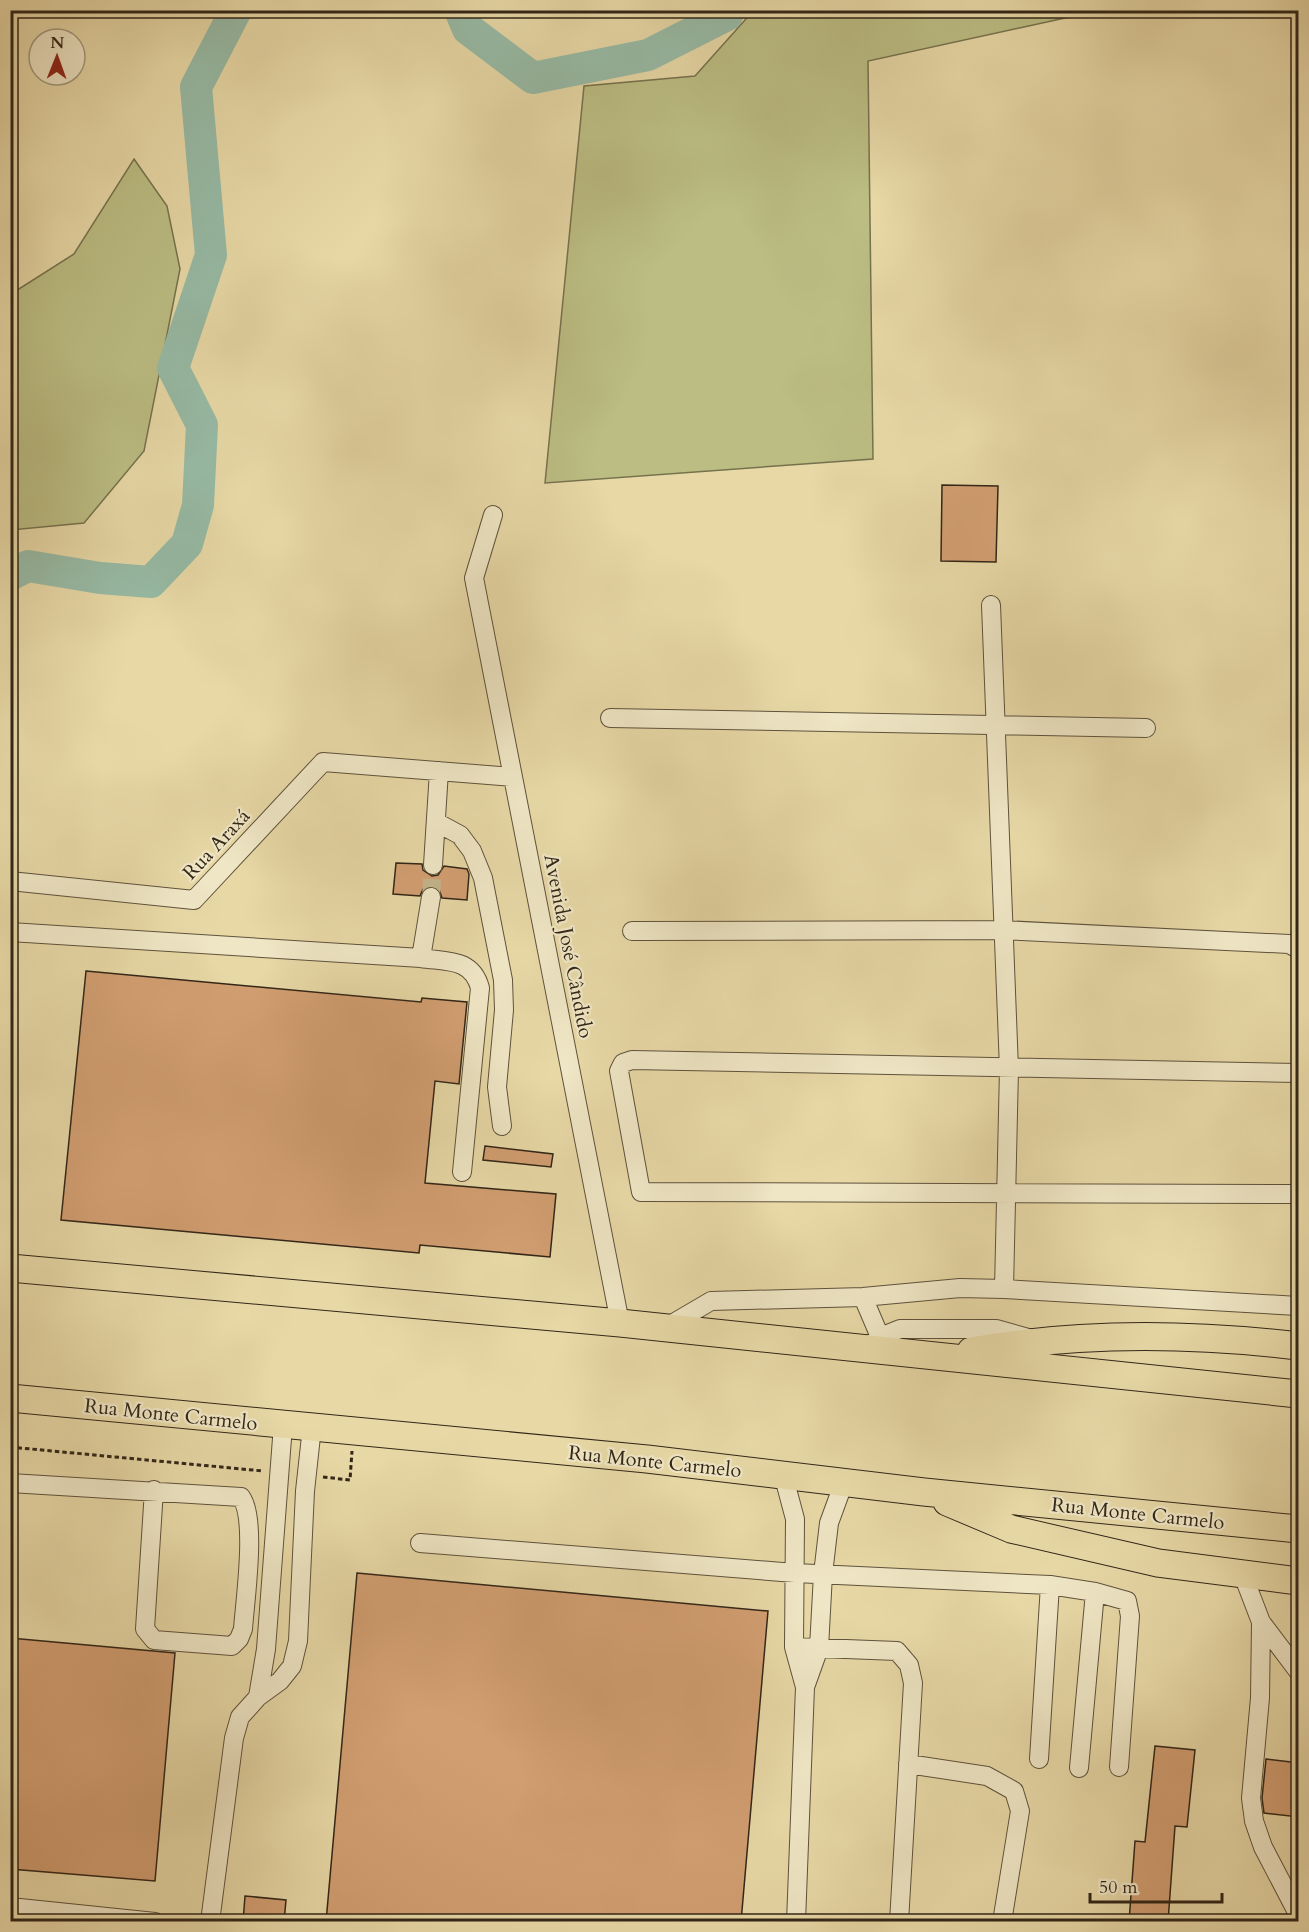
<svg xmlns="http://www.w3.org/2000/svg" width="1309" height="1932" font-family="Cardo,serif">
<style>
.green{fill:#bbbd83;stroke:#76724e;stroke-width:1.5}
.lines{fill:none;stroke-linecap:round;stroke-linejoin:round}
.river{stroke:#97baa5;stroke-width:32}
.building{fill:#d19e71;stroke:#322618;stroke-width:1.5}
.minor-tunnel{stroke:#c3b48a;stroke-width:18;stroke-dasharray:18 9;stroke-linecap:butt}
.minor-casing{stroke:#5f523c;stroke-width:20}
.highway-casing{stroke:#322618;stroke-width:29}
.path{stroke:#322618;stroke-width:3;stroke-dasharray:4.5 3;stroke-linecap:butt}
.minor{stroke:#efe6c5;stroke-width:18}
.highway{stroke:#e7d8a6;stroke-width:27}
.labels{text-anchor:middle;stroke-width:4.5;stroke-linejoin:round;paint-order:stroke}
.street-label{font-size:20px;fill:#322618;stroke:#efe6c5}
</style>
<rect width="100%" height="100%" fill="#e7d8a6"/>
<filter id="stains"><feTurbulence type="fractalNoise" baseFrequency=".00333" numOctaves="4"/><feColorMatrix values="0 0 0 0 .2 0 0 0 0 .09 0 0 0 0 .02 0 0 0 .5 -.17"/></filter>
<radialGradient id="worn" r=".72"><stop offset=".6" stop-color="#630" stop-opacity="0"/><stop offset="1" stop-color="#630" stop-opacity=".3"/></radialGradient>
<!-- green -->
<path class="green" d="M753 11H1097L868 61 873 459 545 483 584 86 695 76Z
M134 159 167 206 180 269 144 451 84 523 11 530V294L74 254Z"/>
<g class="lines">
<!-- river -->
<path class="river" d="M460 10 468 29 533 78 648 55 727 15 729 10
M10 575 28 566 100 578 151 582 187 544 198 505 202 425 173 368 211 255 196 87 236 10"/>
</g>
<!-- building -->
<path class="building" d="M942 485 998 486 996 562 941 561Z
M396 863 422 864 423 870 432 876 438 875 444 866 467 869 469 874 467 900 442 898 439 889 432 886 423 889 420 896 393 894Z
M86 971 421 1002 422 998 467 1002 459 1084 435 1081 425 1183 556 1194 550 1257 420 1245 419 1253 61 1220Z
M485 1146 553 1154 551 1167 483 1160Z
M357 1573 768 1611 741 1922H326Z
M10 1638 175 1653 155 1881 10 1869Z
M1155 1746 1195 1750 1187 1827 1175 1826 1168 1922H1129L1135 1841 1145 1842Z
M1266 1759 1299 1763V1817L1264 1813 1262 1798Z
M245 1896 286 1900 284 1922H243Z"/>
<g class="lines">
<!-- minor-tunnel -->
<path class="minor-tunnel" d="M431 897 433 865"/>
<!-- minor casing -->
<g class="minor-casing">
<path id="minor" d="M493 515 474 578 620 1323
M610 718 1146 728
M436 822 460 835 472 851 483 878 503 980 504 1010 497 1087 502 1126
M433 865 439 771
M10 881 194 900 323 762 513 777
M632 931 1003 930 1289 944 1298 949
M10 932 421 958 431 897
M421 958C447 962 472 958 480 988L462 1172
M1298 1073 632 1060 623 1063 619 1071 641 1192 1298 1194
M1004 1289 1298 1306
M863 1297 880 1337
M665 1328 711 1301 863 1297 960 1288 1004 1289 1009 1069 991 605
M866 1348 880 1337 900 1329H996L1028 1338
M783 1474 795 1519 794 1647 805 1687
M10 1483 241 1497C257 1518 245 1600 243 1629L239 1639 232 1646 154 1640 145 1629 154 1490
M420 1543 795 1573 1050 1585 1095 1592 1127 1601 1130 1616 1119 1767
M1243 1575 1261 1622 1298 1671
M1261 1622 1260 1698 1251 1798 1254 1821 1263 1847 1298 1914
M794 1647 897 1651 909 1665 913 1683 899 1922
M258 1697 266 1649 283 1425
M1039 1759 1050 1585
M908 1764 987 1776 1014 1791 1020 1811 1002 1922
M1079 1768 1095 1592
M10 1907 155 1922
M210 1922 234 1738 240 1717 258 1697 280 1681 292 1666 298 1641 305 1491 312 1427
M796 1922 805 1687 819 1648 823 1574 829 1523 844 1482"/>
</g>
<!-- highway casing -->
<g class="highway-casing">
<path id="highway" d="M10 1268 620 1323 1298 1394
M971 1351C1079 1332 1190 1333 1298 1346
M10 1398 647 1459 924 1492 1298 1529
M947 1502 1011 1529 1158 1563 1298 1581"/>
</g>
<!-- path -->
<path class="path" d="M10 1447 263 1471
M323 1477 350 1480 352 1451"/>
<!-- minor -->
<use href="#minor" class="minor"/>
<!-- highway -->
<use href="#highway" class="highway"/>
</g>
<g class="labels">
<!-- street labels -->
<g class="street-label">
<text transform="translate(216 844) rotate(-47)" y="7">Rua Araxá</text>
<text transform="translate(569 946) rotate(79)" y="7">Avenida José Cândido</text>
<text transform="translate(171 1414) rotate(6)" y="7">Rua Monte Carmelo</text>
<text transform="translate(655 1461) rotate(6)" y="7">Rua Monte Carmelo</text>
<text transform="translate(1138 1513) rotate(6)" y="7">Rua Monte Carmelo</text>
</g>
</g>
<!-- margin -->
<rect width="1309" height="1932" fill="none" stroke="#e7d8a6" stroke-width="36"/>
<rect x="12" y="12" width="1285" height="1908" fill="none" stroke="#322618" stroke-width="3"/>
<rect x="18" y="18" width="1273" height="1896" fill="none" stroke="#322618" stroke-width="1.5"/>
<!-- north arrow -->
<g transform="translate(57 57) rotate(1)"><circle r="28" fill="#efe6c5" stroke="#a39980" stroke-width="1.5"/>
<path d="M0-4.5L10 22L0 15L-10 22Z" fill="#8f2418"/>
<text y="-9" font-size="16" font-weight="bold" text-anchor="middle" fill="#322618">N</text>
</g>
<!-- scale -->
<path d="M1090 1893v9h132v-9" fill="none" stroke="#322618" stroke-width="3"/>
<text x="1099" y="1893" font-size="18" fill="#322618" stroke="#efe6c5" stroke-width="4.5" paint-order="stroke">50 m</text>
<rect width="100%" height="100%" filter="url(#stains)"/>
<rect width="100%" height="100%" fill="url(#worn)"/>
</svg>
